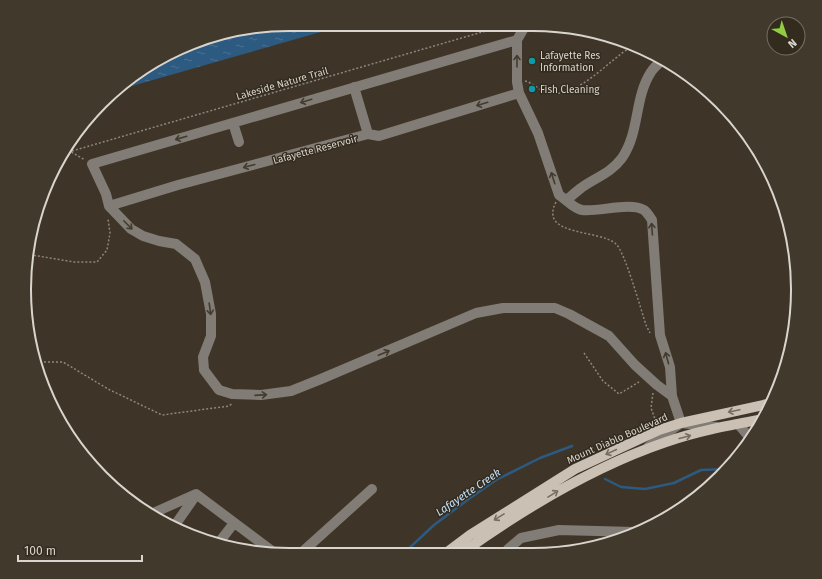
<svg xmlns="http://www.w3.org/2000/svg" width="822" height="579" font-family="'Fira Sans',sans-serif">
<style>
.water{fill:url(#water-ripples)}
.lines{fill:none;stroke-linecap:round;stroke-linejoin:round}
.stream{stroke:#2c5a81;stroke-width:2.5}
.path{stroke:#8d867c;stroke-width:1.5;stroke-dasharray:2 2;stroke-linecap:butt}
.minor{stroke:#817c75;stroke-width:10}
.major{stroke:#cac0b3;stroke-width:10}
.oneway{stroke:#433b2f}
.oneway2{stroke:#776e61}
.culture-dot{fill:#0f9aa8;stroke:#332b1e;stroke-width:1.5}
.labels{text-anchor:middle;stroke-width:3;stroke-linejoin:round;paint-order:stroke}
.poi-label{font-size:10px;fill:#d9d4cc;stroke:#332b1e;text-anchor:start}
.street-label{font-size:10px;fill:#d9d4cc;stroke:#332b1e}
.water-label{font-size:11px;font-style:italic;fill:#c5e0f9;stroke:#332b1e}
.rim{fill:none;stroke:#d9d4cc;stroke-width:2}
</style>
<defs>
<pattern id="water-ripples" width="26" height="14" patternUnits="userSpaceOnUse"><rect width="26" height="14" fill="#2c5a81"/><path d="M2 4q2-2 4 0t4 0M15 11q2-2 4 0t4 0" fill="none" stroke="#4a7192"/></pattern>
</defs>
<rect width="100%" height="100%" fill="#3e3528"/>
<!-- water -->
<path class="water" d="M290 24 345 25 118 90 142 69 221 33Z"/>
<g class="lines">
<!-- stream -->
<path class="stream" d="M605 479 621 487 645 489 674 483 701 470 727 469
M403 554 434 525 470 498 496 480 540 458 572 446"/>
<!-- path -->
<path class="path" d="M525 81C534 83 540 92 549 93 578 98 609 60 631 47
M68 150 85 160
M72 151 496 28
M556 202C538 237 600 229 616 244 625 252 641 310 646 325L650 333
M26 254 74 262H97L107 250 110 233 108 219
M584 353 603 381 619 394 639 382
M36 362H63L108 389 162 415 229 406 233 403
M653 393 651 408 656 422"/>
<!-- minor -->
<path class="minor" d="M524 28 517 40V82L519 93 538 133 559 195C567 200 573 208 582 210 599 212 630 202 644 210 647 212 650 217 652 220L660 335 670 367 672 396 681 423
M517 40 92 164 106 194 109 206 131 229 143 236 159 241 176 244 195 259 205 282 211 314V336L203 357 204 370 219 390 232 394 261 395 291 391 321 379 476 313 503 308H555L569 314 609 336 635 365 657 385 672 396
M354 87 368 134
M233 123 239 142
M567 200C571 196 576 192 581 188 596 177 610 174 622 158 640 132 634 98 651 72 654 67 659 63 664 59
M109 206 178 185 368 134 379 136 519 93
M738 424 751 439
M648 447 681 423 716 427
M151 514 196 494 276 554
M173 528 196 495
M217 545 234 523
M508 549 521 538 559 530 635 532
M300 554 372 489"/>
<!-- major -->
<path class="major" d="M446 553 470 535 575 469 659 430 681 423 772 403
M462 553C522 510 595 466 666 442 697 431 731 425 763 419"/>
</g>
<!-- one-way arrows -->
<defs><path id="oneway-shaft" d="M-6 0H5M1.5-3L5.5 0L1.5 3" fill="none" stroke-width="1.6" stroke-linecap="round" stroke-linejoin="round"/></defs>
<g class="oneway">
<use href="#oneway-shaft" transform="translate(517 61) rotate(-90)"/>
<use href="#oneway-shaft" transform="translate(306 101) rotate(163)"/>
<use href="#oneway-shaft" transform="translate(482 104) rotate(163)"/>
<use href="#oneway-shaft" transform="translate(181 138) rotate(164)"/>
<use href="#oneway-shaft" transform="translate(249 166) rotate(165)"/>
<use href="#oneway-shaft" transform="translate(553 178) rotate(-108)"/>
<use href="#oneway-shaft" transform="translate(128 225) rotate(45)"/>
<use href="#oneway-shaft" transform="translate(652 229) rotate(-94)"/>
<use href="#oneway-shaft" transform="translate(210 309) rotate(82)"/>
<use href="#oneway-shaft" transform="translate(384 353) rotate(-23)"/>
<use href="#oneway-shaft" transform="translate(667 358) rotate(-105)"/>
<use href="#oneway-shaft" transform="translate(261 395) rotate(-4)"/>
</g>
<g class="oneway2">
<use href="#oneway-shaft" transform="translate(734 411) rotate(168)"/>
<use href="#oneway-shaft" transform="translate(685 437) rotate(-15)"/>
<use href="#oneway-shaft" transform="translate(611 452) rotate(155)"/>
<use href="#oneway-shaft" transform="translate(553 494) rotate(-32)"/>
<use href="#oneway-shaft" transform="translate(499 517) rotate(148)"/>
</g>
<!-- markers -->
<g class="culture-dot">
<circle cx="532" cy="61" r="4"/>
<circle cx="532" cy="89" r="4"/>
</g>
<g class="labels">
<!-- poi labels -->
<g class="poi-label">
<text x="540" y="59">Lafayette Res<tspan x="540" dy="12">Information</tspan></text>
<text x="540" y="93">Fish Cleaning</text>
</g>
<!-- street labels -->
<g class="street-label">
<text transform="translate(282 83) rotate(-16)" y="4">Lakeside Nature Trail</text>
<text transform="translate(315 149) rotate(-15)" y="4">Lafayette Reservoir</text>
<text transform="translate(617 438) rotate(-24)" y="4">Mount Diablo Boulevard</text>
</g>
<!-- water labels -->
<g class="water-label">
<text transform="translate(468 492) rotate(-34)" y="4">Lafayette Creek</text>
</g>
</g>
<!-- crop -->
<path d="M0 0H822V579H0ZM289 31H533A258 258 0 0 1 791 289V290A258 258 0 0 1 533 548H289A258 258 0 0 1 31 290V289A258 258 0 0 1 289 31Z" fill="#40392c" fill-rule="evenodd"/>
<path class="rim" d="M289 31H533A258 258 0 0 1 791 289V290A258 258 0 0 1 533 548H289A258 258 0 0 1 31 290V289A258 258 0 0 1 289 31Z"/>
<!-- north arrow -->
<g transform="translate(786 36) rotate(140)"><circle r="19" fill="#332b1e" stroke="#756f64"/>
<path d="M0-3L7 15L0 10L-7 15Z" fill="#90cd41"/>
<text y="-6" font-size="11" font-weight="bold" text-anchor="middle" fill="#d9d4cc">N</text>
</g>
<!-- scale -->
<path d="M18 555v6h124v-6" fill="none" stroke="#d9d4cc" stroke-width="2"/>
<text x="24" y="555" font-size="12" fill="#d9d4cc" stroke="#332b1e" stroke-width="3" paint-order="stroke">100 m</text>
</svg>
